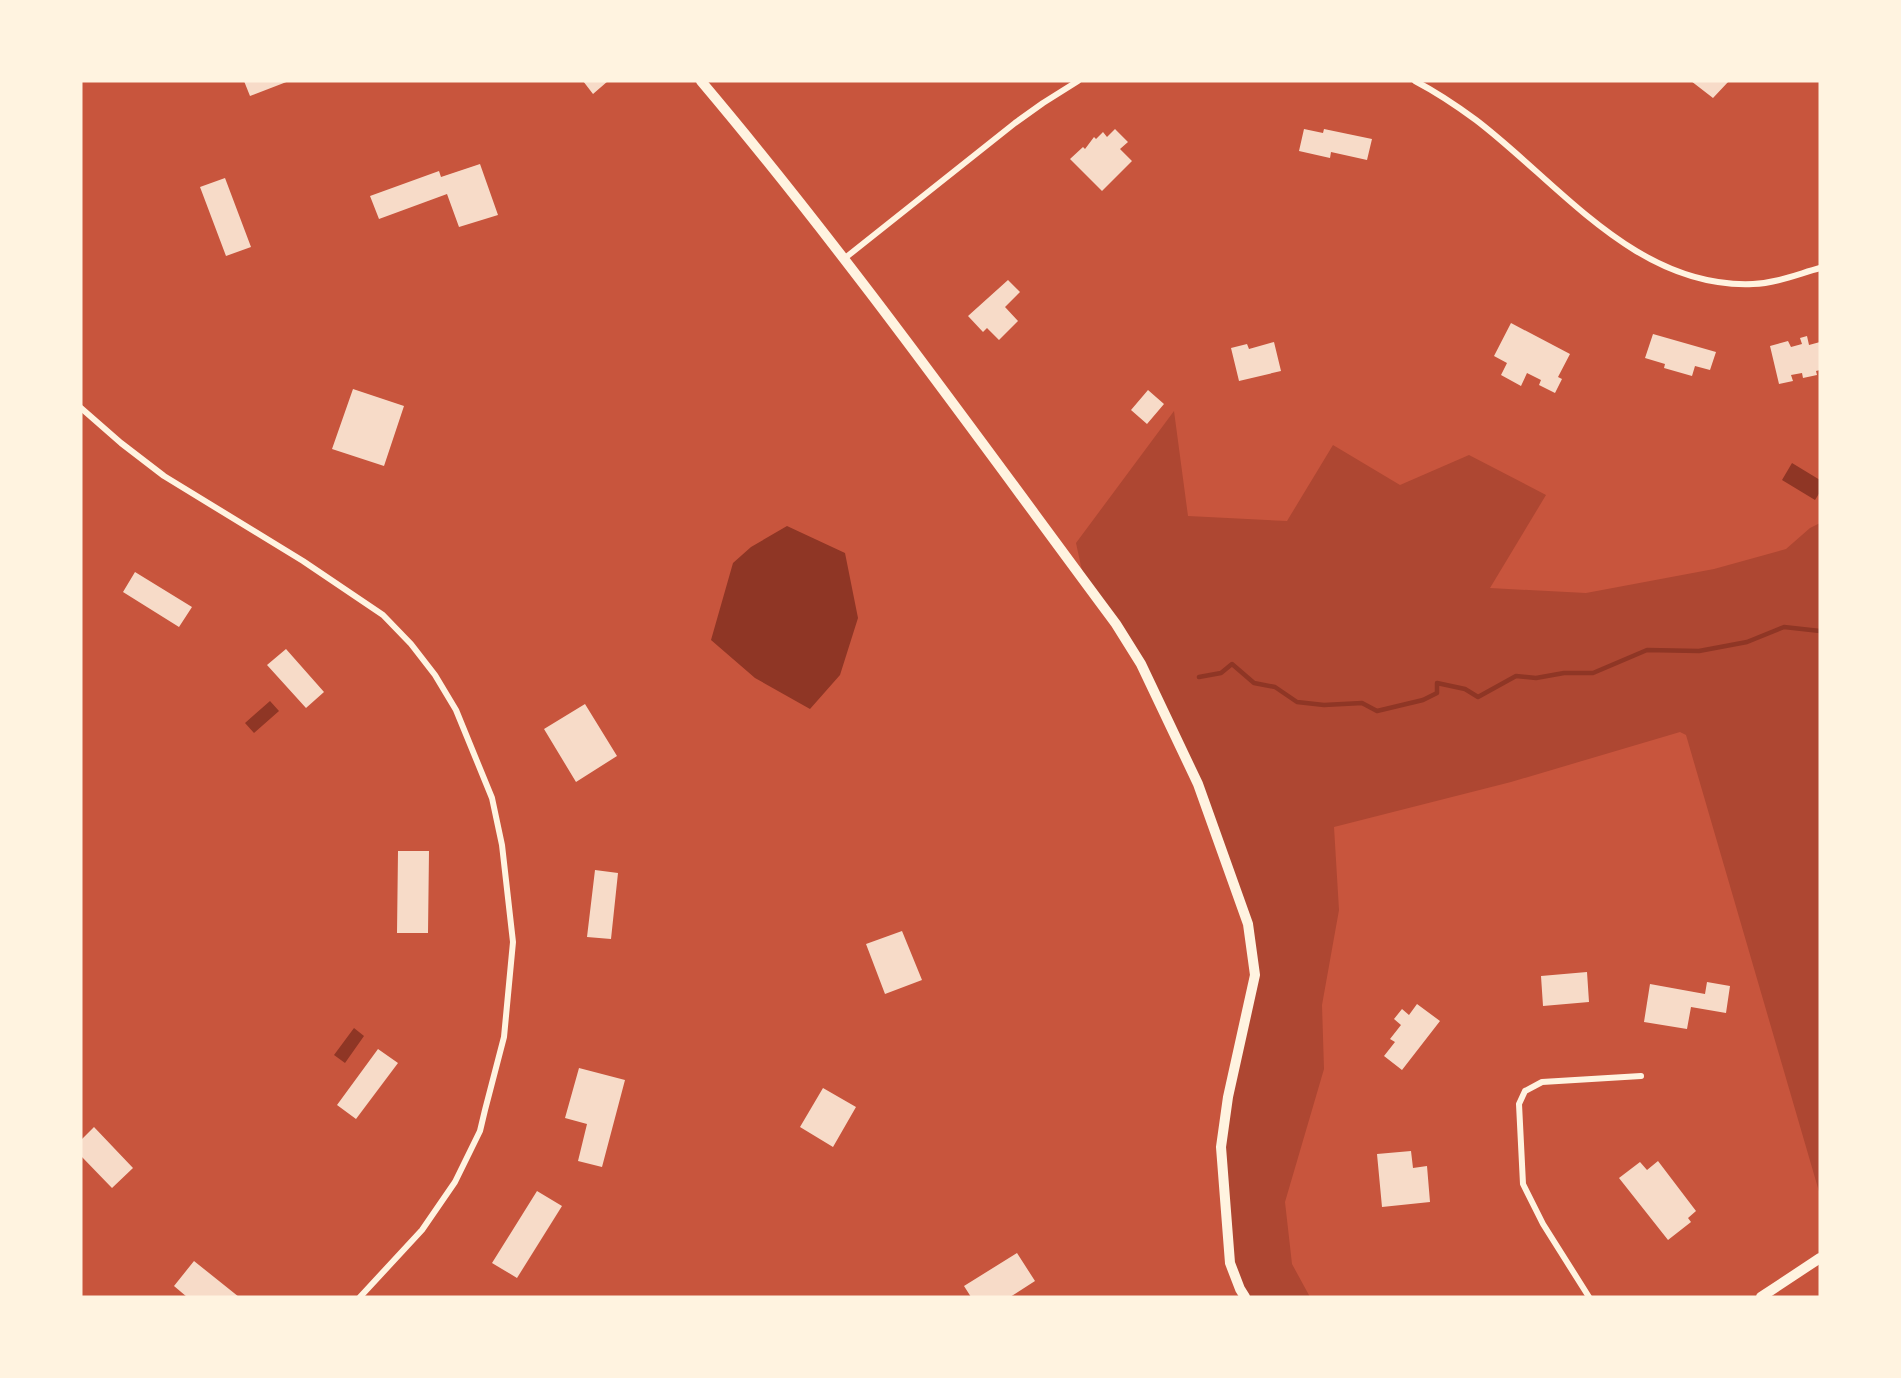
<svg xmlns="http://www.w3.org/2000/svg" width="1901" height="1378" font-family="Arial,sans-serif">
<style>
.green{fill:#ae4732}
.water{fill:#8f3625}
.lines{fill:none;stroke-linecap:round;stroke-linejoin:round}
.stream{stroke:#8f3625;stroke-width:4.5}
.building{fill:#f7dbc8}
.minor{stroke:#fff3e0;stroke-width:6}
.secondary{stroke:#fff3e0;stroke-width:10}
</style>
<rect width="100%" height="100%" fill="#c8553d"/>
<!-- green -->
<path class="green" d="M1174 411 1188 516 1287 521 1333 445 1400 485 1469 455 1546 495 1490 588 1586 593 1714 569 1786 549 1810 528 1820 523V1195L1686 735 1680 732 1511 782 1334 827 1339 910 1322 1005 1324 1069 1285 1202 1292 1264 1310 1297H1245L1230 1263 1221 1147 1255 975 1248 924 1198 784 1141 664 1084 580 1076 543Z"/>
<!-- water -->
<path class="water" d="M1792 463 1820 480V492L1815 500 1782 480Z
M787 526 845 553 858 618 840 675 810 709 755 678 711 640 733 563 751 547Z
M270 701 279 711 254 733 245 723Z
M354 1028 364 1036 345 1063 334 1055Z"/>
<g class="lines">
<!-- stream -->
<path class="stream" d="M1199 677 1221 673 1232 664 1254 683 1275 687 1297 702 1324 705 1362 703 1377 711 1423 700 1437 693V683L1465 689 1478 697 1516 676 1536 678 1564 673H1593L1647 650 1699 651 1747 642 1784 627 1820 631"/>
</g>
<!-- building -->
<path class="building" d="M244 81H289L250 96Z
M583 81H608L593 94Z
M1691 81H1729L1713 98Z
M1115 129 1128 142 1120 149 1132 161 1102 191 1070 159 1083 147 1085 149 1094 137 1096 139 1103 132 1107 137Z
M1304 129 1323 133 1324 129 1372 139 1367 160 1331 152 1330 158 1299 151Z
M480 164 498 215 459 227 447 194 379 219 370 196 439 171 441 177Z
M225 178 251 247 226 256 200 187Z
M1008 280 1020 292 1005 307 1018 321 999 340 987 328 983 332 968 316Z
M1511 323 1570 354 1558 377 1562 379 1555 393 1539 385 1541 380 1527 373 1521 386 1501 375 1507 363 1494 356Z
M1653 334 1716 352 1710 370 1695 366 1692 376 1664 368 1665 364 1645 358Z
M1807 336 1809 345 1820 342V370L1816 371 1817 375 1803 378 1802 373 1791 375 1793 381 1779 384 1770 346 1788 341 1791 347 1802 344 1800 338Z
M1274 342 1281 371 1239 381 1231 348 1247 344 1249 349Z
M353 389 404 406 384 466 332 449Z
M1148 390 1164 404 1147 424 1131 410Z
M135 572 192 607 179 627 123 592Z
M286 649 324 692 306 708 267 665Z
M585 704 617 756 576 782 544 729Z
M398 851H429L428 933H397Z
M595 870 618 873 611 939 587 937Z
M902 931 922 980 885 994 866 944Z
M1587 972 1589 1002 1543 1006 1541 976Z
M1707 982 1730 986 1726 1013 1691 1007 1687 1029 1644 1022 1650 984 1705 994Z
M1417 1004 1440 1021 1402 1070 1384 1056 1395 1042 1390 1039 1401 1025 1394 1019 1402 1009 1409 1015Z
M378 1049 398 1063 356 1119 337 1105Z
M579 1068 625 1080 602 1167 578 1161 587 1124 565 1118Z
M823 1088 856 1107 833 1147 800 1127Z
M94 1127 133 1168 112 1188 81 1156V1140Z
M1411 1151 1413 1168 1427 1166 1430 1202 1382 1207 1377 1154Z
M1658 1161 1696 1211 1688 1218 1691 1222 1668 1240 1619 1178 1640 1162 1647 1170Z
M537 1191 562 1206 517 1278 492 1263Z
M1017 1253 1035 1281 1010 1297H971L964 1286Z
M194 1261 239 1297H187L174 1286Z"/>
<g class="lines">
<!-- minor -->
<path class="minor" d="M1415 81C1436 92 1457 106 1476 120 1560 184 1637 289 1753 284 1777 283 1798 274 1820 268
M845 258 1015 123 1043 103 1078 81
M81 408 121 443 164 476 303 561 383 615 411 644 435 675 456 710 492 798 502 845 513 942 504 1037 485 1110 480 1131 455 1182 422 1230 360 1297
M1589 1297 1543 1224 1523 1184 1519 1104 1525 1091 1542 1082 1641 1076"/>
<!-- secondary -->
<path class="secondary" d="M701 81C848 255 980 441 1116 624L1141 664 1198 784 1248 924 1255 975 1228 1097 1221 1147 1230 1263 1240 1289 1245 1297
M1761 1297 1820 1258"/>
</g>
<!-- border -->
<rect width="1901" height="1378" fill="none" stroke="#fff3e0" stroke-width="165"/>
</svg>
